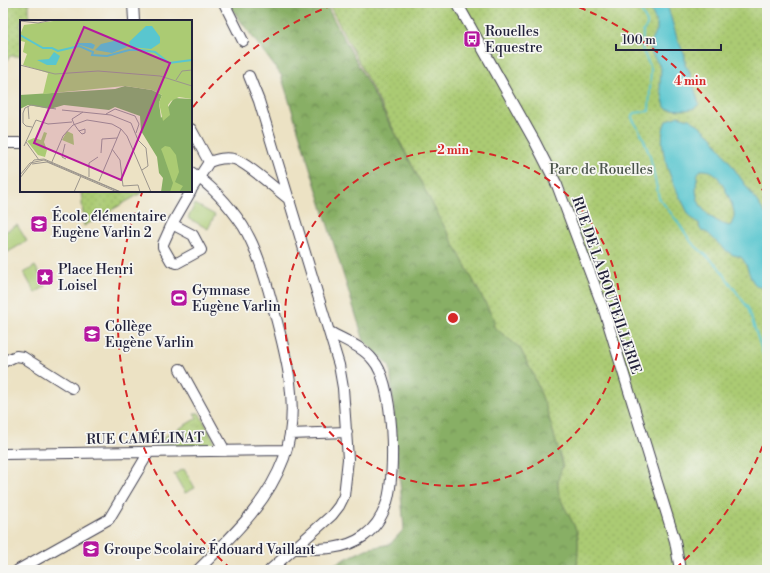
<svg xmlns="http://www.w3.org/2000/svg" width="770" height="573" font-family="'Libre Bodoni',serif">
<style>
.grass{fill:url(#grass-tufts);stroke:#667657}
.forest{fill:url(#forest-crowns);stroke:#556850}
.park{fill:url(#park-dots);stroke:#667657}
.pitch{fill:#abcb73;stroke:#667657}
.water{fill:#59c6cf;stroke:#3e7485;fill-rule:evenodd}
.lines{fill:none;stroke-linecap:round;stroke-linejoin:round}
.stream{stroke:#59c6cf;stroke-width:2}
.minor-casing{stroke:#403f50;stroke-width:12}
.minor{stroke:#fff;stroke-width:10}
.ring{fill:none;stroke:#d62828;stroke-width:2;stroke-dasharray:7 5}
.labels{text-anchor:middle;stroke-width:3.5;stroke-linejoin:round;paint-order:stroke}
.poi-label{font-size:14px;fill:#22223b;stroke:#f6f6f2;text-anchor:start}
.park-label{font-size:14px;fill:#4b554c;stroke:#f6f6f2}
.street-label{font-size:14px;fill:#22223b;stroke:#f6f6f2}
.inset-river{fill:none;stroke:#59c6cf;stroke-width:2}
.inset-road{fill:none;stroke:#9b958d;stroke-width:1}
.view{fill:#b5179e;fill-opacity:0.15;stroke:#b5179e;stroke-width:2}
.inset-edge{fill:none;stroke:#22223b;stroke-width:2}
.centre{fill:#d62828;stroke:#f6f6f2;stroke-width:2}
.ring-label{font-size:12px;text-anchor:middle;font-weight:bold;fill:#d62828;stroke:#f6f6f2;stroke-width:3.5;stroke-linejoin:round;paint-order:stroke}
</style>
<defs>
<pattern id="grass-tufts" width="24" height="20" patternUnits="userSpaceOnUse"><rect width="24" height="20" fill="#abcb73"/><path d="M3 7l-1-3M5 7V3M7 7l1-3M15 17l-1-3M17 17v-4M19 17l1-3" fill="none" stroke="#93ae64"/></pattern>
<pattern id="forest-crowns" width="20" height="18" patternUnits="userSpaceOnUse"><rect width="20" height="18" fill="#88af65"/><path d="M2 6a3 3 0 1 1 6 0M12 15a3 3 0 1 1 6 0" fill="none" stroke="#6f8e54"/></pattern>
<pattern id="park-dots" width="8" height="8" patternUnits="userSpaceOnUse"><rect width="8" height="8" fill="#abcb73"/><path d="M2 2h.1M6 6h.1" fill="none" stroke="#93ae64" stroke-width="1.8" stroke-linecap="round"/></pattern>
</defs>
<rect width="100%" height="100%" fill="#f6f6f2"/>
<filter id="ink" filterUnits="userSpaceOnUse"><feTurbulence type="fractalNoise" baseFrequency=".025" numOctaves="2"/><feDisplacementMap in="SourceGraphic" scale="8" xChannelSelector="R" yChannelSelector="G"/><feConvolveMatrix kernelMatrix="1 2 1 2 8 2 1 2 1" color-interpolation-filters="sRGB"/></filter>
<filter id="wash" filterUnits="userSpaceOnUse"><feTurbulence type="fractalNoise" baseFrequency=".012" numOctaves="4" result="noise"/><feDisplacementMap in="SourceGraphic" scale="16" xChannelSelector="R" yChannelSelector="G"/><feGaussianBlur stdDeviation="0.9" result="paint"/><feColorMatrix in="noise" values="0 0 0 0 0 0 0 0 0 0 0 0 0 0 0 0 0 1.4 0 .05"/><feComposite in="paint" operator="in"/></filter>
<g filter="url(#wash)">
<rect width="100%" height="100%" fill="#ece2c4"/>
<!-- grass -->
<path class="grass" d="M194 413H199L214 440 213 444 210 446H155L158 441 197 418Z"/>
<!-- forest -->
<path class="forest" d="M229 3H325L495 321 493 326 520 348 534 376 546 407 563 466C549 493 568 508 577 532 580 541 577 560 577 570H322L366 549 390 544 404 529 390 367 364 341 281 75 231 8Z"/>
<!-- park -->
<path class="park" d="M3 3H29V21H21V56H10L3 67Z
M328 3H767V570H577C577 560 580 541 577 532 568 508 549 493 563 466L546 407 534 376 520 348 493 326 495 321 426 192Z
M81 191H143V192L84 226Z"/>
<!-- pitch -->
<path class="pitch" d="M195 204 215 215 208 229 188 218Z
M17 225 27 241 3 255V233Z
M35 266 46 286 35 293 24 273Z
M184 469 195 488 185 493 174 474Z"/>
<!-- water -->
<path class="water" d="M648 3H665L667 4 677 38 685 56V65L689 70 699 104C692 113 677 109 667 109L665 107 660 86 661 68 652 54 649 44 657 30V25L652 12 648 6Z
M678 116 689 119 699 125 712 137 767 216V288C748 289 751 269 742 258 739 255 734 256 731 254 723 249 717 242 710 235 708 232 703 232 700 229L699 223C689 219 687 210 682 201 671 181 655 144 666 121ZM700 170C705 170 711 170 715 174 721 179 736 209 734 216 734 219 732 222 731 225L729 226C707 219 692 203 697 179 698 175 697 174 700 170Z"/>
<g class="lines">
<!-- stream -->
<path class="stream" d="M637 3 647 22V26L643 31 642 49 651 68 649 111 635 113 632 116V118L642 135 650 156 659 198 677 221 692 243 717 265 748 308 767 366"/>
</g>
</g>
<g filter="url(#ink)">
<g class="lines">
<!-- minor casing -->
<g class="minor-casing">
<path id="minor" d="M133 3 134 21
M224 3 243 41
M457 3 535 142 557 185 604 310 675 541 680 570
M249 76 259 101 339 365 343 388 348 459 344 496 339 506 332 515 270 570
M191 129 209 162
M3 143H21
M191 172C212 186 229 205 243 226 257 249 265 277 272 303 285 351 302 408 284 458 267 504 232 536 198 570
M191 190 209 162C218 159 225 157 234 159 246 162 278 191 290 200
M172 224 193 235 201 250 177 263 171 261 163 247V244L172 224 191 191
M3 362 16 356 23 357 72 388
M180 369 225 451
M290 434 347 432
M3 454 286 450
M293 549C317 549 343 551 364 536 375 528 383 515 387 502 396 473 394 383 373 360 363 347 344 340 330 332
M18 570 109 519 149 452"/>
</g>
<!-- minor -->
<use href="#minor" class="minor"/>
</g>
</g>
<!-- distance rings -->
<g class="ring">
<circle cx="453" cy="318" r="168"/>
<path d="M767 435A335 335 0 0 1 675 569M231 569A335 335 0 0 1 142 193M193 107A335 335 0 0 1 338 3M568 3A335 335 0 0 1 767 201"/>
</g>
<!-- icons -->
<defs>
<g id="bus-square" transform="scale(0.9)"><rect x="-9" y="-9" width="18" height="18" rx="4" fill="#b5179e" stroke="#f6f6f2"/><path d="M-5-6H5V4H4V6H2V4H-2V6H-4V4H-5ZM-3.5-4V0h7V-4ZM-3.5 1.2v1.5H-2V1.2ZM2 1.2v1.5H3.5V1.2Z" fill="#fff"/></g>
<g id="school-square" transform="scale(0.9)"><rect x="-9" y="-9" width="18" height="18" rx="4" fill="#b5179e" stroke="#f6f6f2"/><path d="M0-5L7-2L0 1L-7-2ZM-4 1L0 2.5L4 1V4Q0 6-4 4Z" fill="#fff"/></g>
<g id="sight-square" transform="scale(0.9)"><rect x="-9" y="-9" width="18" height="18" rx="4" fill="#b5179e" stroke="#f6f6f2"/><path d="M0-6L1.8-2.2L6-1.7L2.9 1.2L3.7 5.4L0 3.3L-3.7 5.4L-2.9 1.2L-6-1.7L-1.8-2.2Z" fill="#fff"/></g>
<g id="stadium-square" transform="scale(0.9)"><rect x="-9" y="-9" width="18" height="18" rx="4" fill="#b5179e" stroke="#f6f6f2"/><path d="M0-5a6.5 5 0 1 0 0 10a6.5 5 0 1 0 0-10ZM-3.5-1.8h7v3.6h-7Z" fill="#fff"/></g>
</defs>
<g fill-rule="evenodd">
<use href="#bus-square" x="472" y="39"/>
<use href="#school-square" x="39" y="224"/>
<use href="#sight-square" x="45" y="277"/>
<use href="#stadium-square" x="179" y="298"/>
<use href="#school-square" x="92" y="334"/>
<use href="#school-square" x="91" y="549"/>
</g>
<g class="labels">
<!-- poi labels -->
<g class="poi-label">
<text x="485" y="36">Rouelles<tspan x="485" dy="16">Equestre</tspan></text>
<text x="52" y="221">École élémentaire<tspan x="52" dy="16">Eugène Varlin 2</tspan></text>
<text x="58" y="274">Place Henri<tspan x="58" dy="16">Loisel</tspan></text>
<text x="192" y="295">Gymnase<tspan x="192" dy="16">Eugène Varlin</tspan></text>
<text x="105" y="331">Collège<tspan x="105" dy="16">Eugène Varlin</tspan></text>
<text x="104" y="554">Groupe Scolaire Édouard Vaillant</text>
</g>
<!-- park labels -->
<g class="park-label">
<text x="601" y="174">Parc de Rouelles</text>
</g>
<!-- street labels -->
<g class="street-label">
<text transform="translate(607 285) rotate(71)" y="5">RUE DE LA BOUTEILLERIE</text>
<text transform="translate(145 438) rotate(-1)" y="5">RUE CAMÉLINAT</text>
</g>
</g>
<!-- overview -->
<g transform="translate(20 20)">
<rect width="172" height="172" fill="#ece2c4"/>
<path d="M105 66 132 70 142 75 139 83 141 98 154 78 172 79V172H141L143 158 139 153 137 137 121 111 120 96 95 87 89 90 44 85 30 89 8 85 0 89V75L95 69Z" fill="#88af65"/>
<path d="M41 0H172V79L159 77 151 81 148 85 150 95 143 101 139 83 142 75 132 70 105 66 23 74 28 53 3 45 7 34 3 32 5 22 1 21 0 15 4 5ZM47 111 53 114 54 125 42 120ZM24 112 27 113 24 122 27 130 25 137 18 135 7 121 14 118 21 120ZM145 126 150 127 156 135 159 152 155 162 163 166 159 172H150L153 163 143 134 141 129Z" fill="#abcb73"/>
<path d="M126 6H132L140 17V23L131 29 111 27 109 22ZM98 20 106 23 107 27 92 33 75 30 81 24ZM54 23H71L75 25 73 29ZM34 32 40 36 36 45H27L17 40 29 39Z" fill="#59c6cf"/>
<path class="inset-river" d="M0 15 23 28H32L38 31 59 26 73 32 72 35 87 36 109 30H121L135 32 149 43 172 40"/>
<path class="inset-road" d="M0 1 18 3 33 0M0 45 35 54 78 51 140 56 172 66M156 60 162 51 172 50M8 86 9 99M42 90 91 95 111 103 118 120 126 128 128 146 122 150M86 94 95 89 115 96 119 104 116 113M12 107 6 106 3 103V93L5 88 11 85 36 89M59 111 65 109V113L62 114 59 111 54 104 52 99 63 92M6 122 19 140M45 124 42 137 46 139M4 126 16 100 28 104 52 102M92 129 100 140 103 166M81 133 82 119 97 118M12 144 27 142 97 172M31 144 43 116 53 105 67 100 92 104 101 109 107 116 131 172M0 155 10 143 24 140 100 172M69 157V143L78 137M0 158 14 140 24 139 101 172M79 161 101 109M103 166 118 165 120 172M54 172 61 156"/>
<path class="view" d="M64 7 150 43 101 160 14 123Z"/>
<rect width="172" height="172" class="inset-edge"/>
</g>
<circle cx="453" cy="318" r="6" class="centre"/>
<g class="ring-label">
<text x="690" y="85">4 min</text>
<text x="453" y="154">2 min</text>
</g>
<!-- margin -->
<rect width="770" height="573" fill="none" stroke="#f6f6f2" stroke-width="16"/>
<!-- scale -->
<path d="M616 44v6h105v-6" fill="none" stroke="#22223b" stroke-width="2"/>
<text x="622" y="44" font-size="12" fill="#22223b" stroke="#f6f6f2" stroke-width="3" paint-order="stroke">100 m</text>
</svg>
